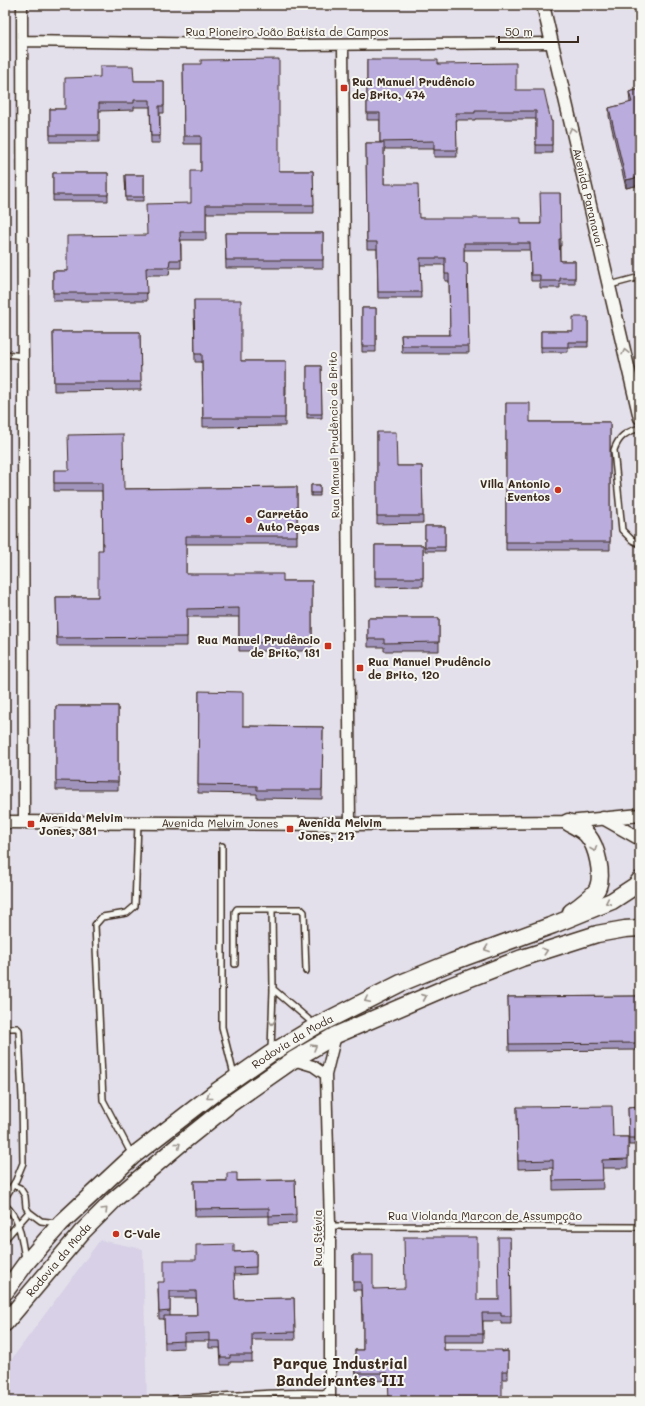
<svg xmlns="http://www.w3.org/2000/svg" width="645" height="1406" font-family="Mali,sans-serif">
<style>
.built{fill:#d7d0e6}
.lines{fill:none;stroke-linecap:round;stroke-linejoin:round}
.service-casing{stroke:#3b2a1e;stroke-width:8}
.minor-casing{stroke:#3b2a1e;stroke-width:13}
.tertiary-casing{stroke:#3b2a1e;stroke-width:15}
.trunk-casing{stroke:#3b2a1e;stroke-width:19}
.service{stroke:#f6f6f2;stroke-width:5}
.minor{stroke:#f6f6f2;stroke-width:10}
.tertiary{stroke:#f6f6f2;stroke-width:12}
.trunk{stroke:#f6f6f2;stroke-width:16}
.wall{fill:#a094bd;stroke:#3b2a1e;fill-rule:evenodd}
.shaded-wall{fill:#82789a;stroke:#3b2a1e}
.building{fill:#baacdc;stroke:#3b2a1e}
.oneway{stroke:#989088}
.poi-dot{fill:#c8321e;stroke:#f6f6f2;stroke-width:1.5}
.labels{text-anchor:middle;stroke-width:4;stroke-linejoin:round;paint-order:stroke}
.street-label{font-size:11px;fill:#3b2a1e;stroke:#f6f6f2}
.poi-label{font-size:11px;font-weight:bold;fill:#3b2a1e;stroke:#f6f6f2;text-anchor:start}
.district-label{font-size:15px;font-weight:bold;fill:#3b2a1e;stroke:#f6f6f2}
</style>
<rect width="100%" height="100%" fill="#e4e0eb"/>
<filter id="ink" filterUnits="userSpaceOnUse"><feTurbulence type="fractalNoise" baseFrequency=".025" numOctaves="2"/><feDisplacementMap in="SourceGraphic" scale="8" xChannelSelector="R" yChannelSelector="G"/><feConvolveMatrix kernelMatrix="1 2 1 2 8 2 1 2 1" color-interpolation-filters="sRGB"/></filter>
<g filter="url(#ink)">
<!-- built -->
<path class="built" d="M100 1240 143 1249 147 1401H5V1368Z"/>
<g class="lines">
<!-- service casing -->
<g class="service-casing">
<path id="service" d="M610 285 640 277
M5 354 23 356
M640 428C626 432 619 436 614 450L622 530 632 540 640 544
M222 846V1027L234 1075
M235 964V912L237 909H301L304 912 306 971
M273 989 315 1025
M5 1028H17L19 1030 22 1098 23 1163 16 1180 5 1198
M271 1050 273 989 272 909
M132 1155 103 1100 95 925 102 917 127 913 135 906 138 823
M13 1185 20 1188 25 1196 26 1207 29 1212 41 1221 58 1223
M5 1205C21 1220 21 1238 25 1258
M330 1226 640 1227
M5 1239 29 1212
M173 1401 174 1399C226 1396 278 1391 330 1393"/>
</g>
<!-- minor casing -->
<g class="minor-casing">
<path id="minor" d="M22 5 24 822
M22 41 298 45 551 43
M343 45 350 824
M293 1060 313 1066 326 1075
M330 1401V1226L326 1075 336 1035"/>
</g>
<!-- tertiary casing -->
<g class="tertiary-casing">
<g id="tertiary">
<path id="s1" d="M543 5 640 418"/>
<path d="M603 818 640 839"/>
<path id="s2" d="M5 822 350 824 568 822 640 815"/>
</g>
</g>
<!-- trunk casing -->
<g class="trunk-casing">
<g id="trunk">
<path d="M568 822C574 826 584 830 588 836 597 847 603 874 598 887 596 894 577 908 571 912"/>
<path id="s3" d="M5 1292 26 1263 61 1223 133 1156 217 1091 270 1054 316 1026 401 983 452 962 553 925 612 901 635 886 640 880"/>
<path id="s4" d="M5 1323 82 1232 115 1199 180 1144 230 1104 293 1060 336 1035 450 986 522 958 597 934 625 929 640 928"/>
</g>
</g>
<!-- service -->
<use href="#service" class="service"/>
<!-- minor -->
<use href="#minor" class="minor"/>
<!-- tertiary -->
<use href="#tertiary" class="tertiary"/>
<!-- trunk -->
<use href="#trunk" class="trunk"/>
</g>
<!-- wall -->
<path class="wall" d="M367 60 438 64 516 90 551 121H552V153H536V119H475V120H456L457 157H434V149H384V184L419 218 521 224H540L560 193 561 246H560V261H575V284H560V288H540V281H531L530 250H464V262L467 263 469 353H402L401 335H450L449 281H445V265H420L421 298H378L377 249H367L366 143H380V120H367Z
M183 64 279 171H313L314 213H206V240H181V268H170L169 275H148V276H146L147 301H53V271H67L147 235 191 203 201 171V144H184Z
M134 81H164V113H160V143H151L150 107H134V110L99 111V142H50V109H65Z
M640 89V185L626 188 609 116V108L630 103 629 92Z
M53 173H108V201H53Z
M125 175H144V201H126Z
M225 233H323V268H226Z
M194 300 241 361H286V395H285V426L203 427 202 362H195Z
M362 308H376V352H362Z
M588 317V347H568V352H541V331H573Z
M53 332H140L141 390 54 391Z
M307 366H321L322 418H307Z
M506 403 530 422H610V550H506Z
M377 432 397 466H422L423 523 377 524Z
M54 470 124 489 297 487V544H186V574L283 581H312V651H239V617H187V646H57L56 597H98L103 550 102 491H54Z
M311 485H320V496H311Z
M425 526H445V551H425Z
M375 545H423V586L375 587Z
M368 618H439V651H384V647H368Z
M199 691 243 726 323 727 322 799 257 798V794L198 793Z
M56 706H118V790H56Z
M640 996V1050L509 1051 508 997Z
M640 1106V1145H629L628 1107Z
M517 1107 613 1137H628V1168H602L603 1189 553 1190V1168L518 1169Z
M295 1180 296 1223 269 1224V1216L195 1217 194 1181Z
M510 1237 511 1324H501V1321H483V1342H444V1350L508 1351V1379L356 1381 355 1350H363V1322H362L361 1290H353V1255L373 1289 477 1300H499Z
M256 1251V1274L234 1275 235 1299 294 1298 295 1340H252V1362H230V1365H221L220 1348H209V1341H184V1348L165 1349 164 1319H159L158 1289 164 1282 234 1252ZM170 1298H196L197 1316H170Z"/>
<!-- shaded-wall -->
<path class="shaded-wall" d="M640 177V185L626 188V180Z"/>
<!-- building -->
<path class="building" d="M279 59V171H313L314 205H206V232H180L181 260H170L169 267H148V268H146L147 293H53V271H67V236L147 235 146 204 191 203V171H201V136H184L183 64H201V60Z
M367 60H438V64L516 63V90H544L551 121H552V145H536V111H475V113H456L457 150H434V141L380 142V113H367Z
M100 66H133L134 81H164V106H159L160 136H151L150 100H134V103H99V135H50V109H65V78L100 77Z
M640 89V177L626 180 609 108 632 102 629 92Z
M366 143H384V184H418L419 218H521V224H541L540 193H560L561 239H559L560 261H575V278H560V281H540V275H531L530 243H464V262L467 263 469 346H402L401 335H450L449 274H445V258H420L421 292H378L377 242H367Z
M53 173H108V195H53Z
M125 175H144V197H126Z
M225 233H323V260H226Z
M194 300H241V361H286V386H285V418H203L202 354H195Z
M362 308H376V346H362Z
M573 317H588V342H568V347H541V331H573Z
M53 332H140L141 382H54Z
M307 366H321L322 414H307Z
M506 403H530V422H610V542H506Z
M377 432H396L397 466H422L423 516H377Z
M123 434 124 489 297 487V536H186V574H283V581H312V642L239 643V608L187 609V637L57 638 56 597H98V550H103L102 483H54V470H69L68 435Z
M311 485H320V493H311Z
M425 526H445V547H425Z
M375 545H423V578H375Z
M368 618H439V642L384 643V639H368Z
M199 691 243 692V726L323 727 322 790H257V786L198 785Z
M56 706H118V782L56 781Z
M640 996V1043L509 1044 508 997Z
M612 1106 613 1137H628V1159L602 1160 603 1180 553 1181V1160L518 1161 517 1107Z
M640 1106V1138H629L628 1107Z
M227 1173H237V1181L295 1180 296 1215 269 1216V1208L195 1209 194 1181H227Z
M404 1237H477V1300H499L498 1237H510L511 1316H501V1313H482L483 1334H444V1350H502V1352L508 1351V1371H502V1401H389L388 1373H356L355 1350H363V1314H362L361 1282H353V1255H373V1289L405 1288Z
M234 1244V1252L256 1251V1267L234 1268 235 1299 294 1298 295 1332 252 1333V1355H230V1358H221L220 1341H209V1333L184 1334V1341L165 1342 164 1316H197L196 1291H170V1311L159 1312 158 1282H164V1260H196V1245Z"/>
<!-- one-way arrows -->
<defs><path id="oneway-chevron" d="M-2-3.5L2.5 0L-2 3.5" fill="none" stroke-width="1.6" stroke-linecap="round" stroke-linejoin="round"/></defs>
<g class="oneway">
<use href="#oneway-chevron" transform="translate(572 130) rotate(-104)"/>
<use href="#oneway-chevron" transform="translate(625 352) rotate(-103)"/>
<use href="#oneway-chevron" transform="translate(594 849) rotate(68)"/>
<use href="#oneway-chevron" transform="translate(608 902) rotate(155)"/>
<use href="#oneway-chevron" transform="translate(487 949) rotate(160)"/>
<use href="#oneway-chevron" transform="translate(545 951) rotate(-18)"/>
<use href="#oneway-chevron" transform="translate(424 997) rotate(-23)"/>
<use href="#oneway-chevron" transform="translate(367 1000) rotate(153)"/>
<use href="#oneway-chevron" transform="translate(272 1022) rotate(92)"/>
<use href="#oneway-chevron" transform="translate(314 1047) rotate(-30)"/>
<use href="#oneway-chevron" transform="translate(209 1097) rotate(142)"/>
<use href="#oneway-chevron" transform="translate(178 1145) rotate(-39)"/>
<use href="#oneway-chevron" transform="translate(105 1210) rotate(-45)"/>
</g>
</g>
<!-- markers -->
<g class="poi-dot">
<rect x="340" y="84" width="8" height="8" rx="2"/>
<circle cx="558" cy="490" r="4"/>
<circle cx="249" cy="520" r="4"/>
<rect x="324" y="642" width="8" height="8" rx="2"/>
<rect x="356" y="664" width="8" height="8" rx="2"/>
<rect x="27" y="820" width="8" height="8" rx="2"/>
<rect x="286" y="825" width="8" height="8" rx="2"/>
<circle cx="116" cy="1234" r="4"/>
</g>
<g class="labels">
<!-- street labels -->
<g class="street-label">
<text x="287" y="36">Rua Pioneiro João Batista de Campos</text>
<text dy="4" stroke="none"><textPath href="#s1" startOffset="198">Avenida Paranavaí</textPath></text>
<text transform="translate(334 435) rotate(-91)" y="4">Rua Manuel Prudêncio de Brito</text>
<text dy="4" stroke="none"><textPath href="#s2" startOffset="215">Avenida Melvim Jones</textPath></text>
<text dy="4" stroke="none"><textPath href="#s3" startOffset="384">Rodovia da Moda</textPath></text>
<text x="485" y="1220">Rua Violanda Marcon de Assumpção</text>
<text transform="translate(318 1238) rotate(-90)" y="4">Rua Stévia</text>
<text dy="4" stroke="none"><textPath href="#s4" startOffset="83">Rodovia da Moda</textPath></text>
</g>
<!-- poi labels -->
<g class="poi-label">
<text x="352" y="86">Rua Manuel Prudêncio<tspan x="352" dy="13">de Brito, 474</tspan></text>
<text x="550" y="488" text-anchor="end">Villa Antonio<tspan x="550" dy="13">Eventos</tspan></text>
<text x="257" y="518">Carretão<tspan x="257" dy="13">Auto Peças</tspan></text>
<text x="320" y="644" text-anchor="end">Rua Manuel Prudêncio<tspan x="320" dy="13">de Brito, 131</tspan></text>
<text x="368" y="666">Rua Manuel Prudêncio<tspan x="368" dy="13">de Brito, 120</tspan></text>
<text x="39" y="822">Avenida Melvim<tspan x="39" dy="13">Jones, 381</tspan></text>
<text x="298" y="827">Avenida Melvim<tspan x="298" dy="13">Jones, 217</tspan></text>
<text x="124" y="1238">C-Vale</text>
</g>
<!-- district labels -->
<g class="district-label">
<text x="340" y="1369">Parque Industrial<tspan x="340" dy="17">Bandeirantes III</tspan></text>
</g>
</g>
<!-- margin -->
<rect width="645" height="1406" fill="none" stroke="#f6f6f2" stroke-width="20"/>
<rect x="10" y="10" width="625" height="1386" fill="none" stroke="#3b2a1e" stroke-width="1.5" filter="url(#ink)"/>
<!-- scale -->
<path d="M499 36v6h79v-6" fill="none" stroke="#3b2a1e" stroke-width="2"/>
<text x="505" y="36" font-size="12" fill="#3b2a1e" stroke="#f6f6f2" stroke-width="3" paint-order="stroke">50 m</text>
</svg>
